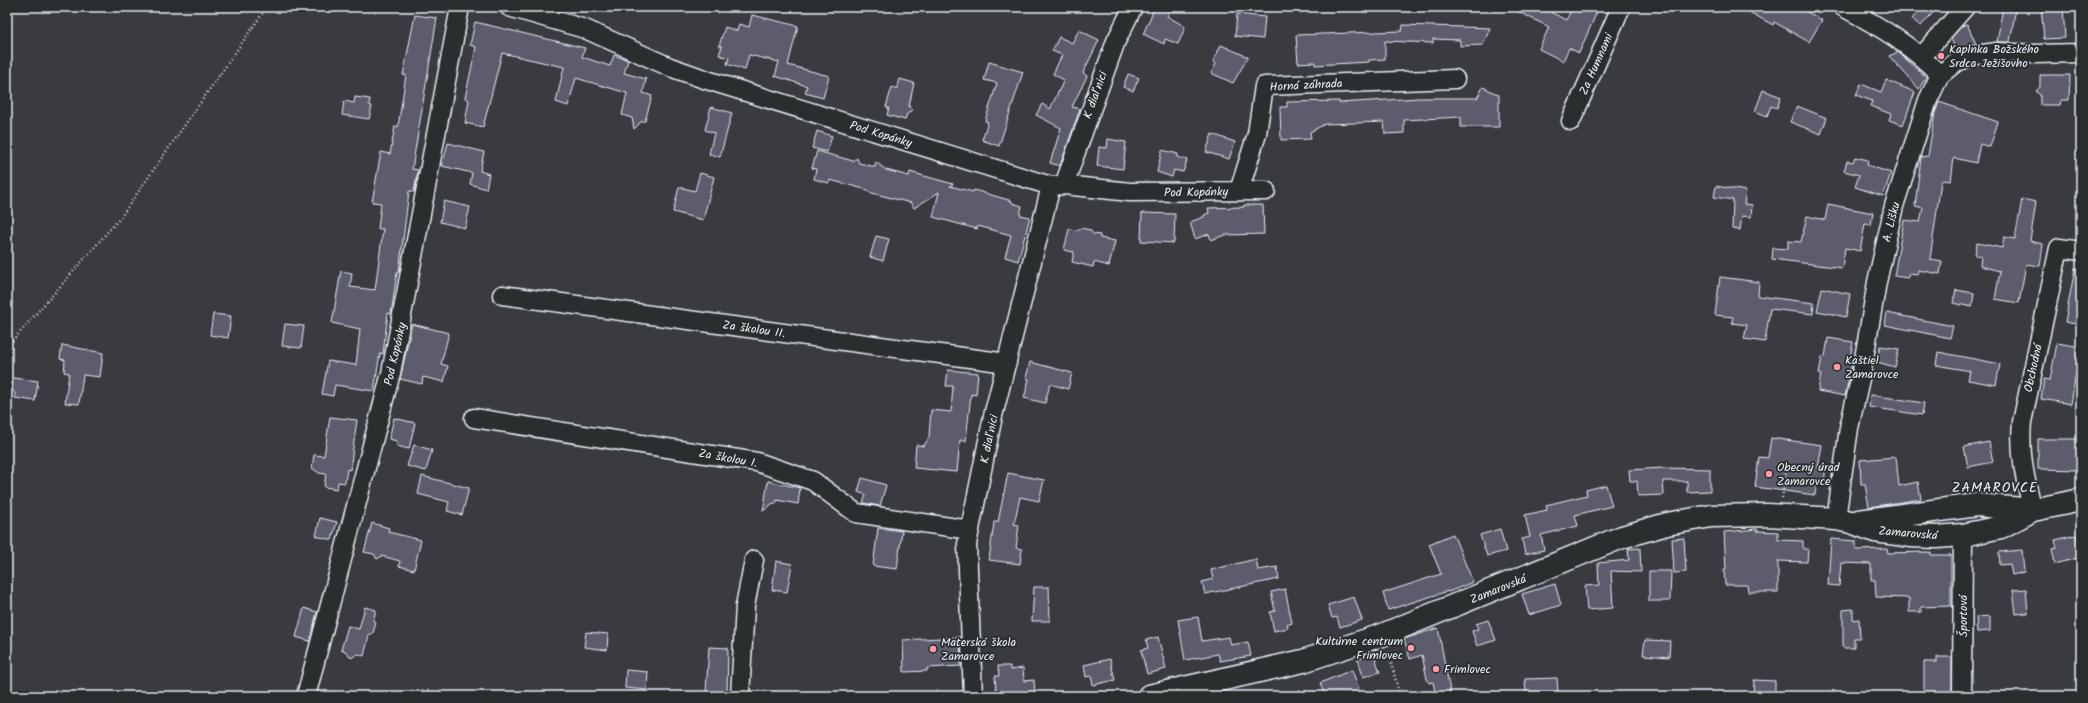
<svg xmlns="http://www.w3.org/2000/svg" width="2088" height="703" font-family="Kalam,sans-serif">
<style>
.building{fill:#5b5b6d;stroke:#e8f1f8}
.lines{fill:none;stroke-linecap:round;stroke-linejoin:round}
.street-casing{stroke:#e8f1f8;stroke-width:21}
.secondary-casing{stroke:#e8f1f8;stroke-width:25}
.path{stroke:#e8f1f8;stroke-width:2.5;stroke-dasharray:1 3;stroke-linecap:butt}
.street{stroke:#2a2d2e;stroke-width:18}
.secondary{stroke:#2a2d2e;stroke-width:22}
.poi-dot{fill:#ff9aa2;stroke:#2a2d2e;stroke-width:1.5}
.labels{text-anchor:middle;stroke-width:3.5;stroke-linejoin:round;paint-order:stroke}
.poi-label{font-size:12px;fill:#e8f1f8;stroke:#2a2d2e;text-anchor:start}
.street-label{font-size:12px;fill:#e8f1f8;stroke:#2a2d2e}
.quarter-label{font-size:14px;letter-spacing:1px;fill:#e8f1f8;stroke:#2a2d2e}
</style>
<rect width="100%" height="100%" fill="#393b41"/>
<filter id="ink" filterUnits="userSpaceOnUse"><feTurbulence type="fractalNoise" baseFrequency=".025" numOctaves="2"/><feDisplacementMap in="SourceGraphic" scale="8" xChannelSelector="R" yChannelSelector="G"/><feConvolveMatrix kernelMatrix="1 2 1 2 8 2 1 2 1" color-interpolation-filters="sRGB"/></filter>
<g filter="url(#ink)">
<!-- building -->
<path class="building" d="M1155 7H1172L1167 16 1184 26 1185 28 1178 44 1165 39 1164 44 1143 34Z
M1509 7H1541L1566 20 1573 7H1599L1579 53 1569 48 1563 61 1539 49 1549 27Z
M1740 7H1798L1822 20 1809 42 1774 22 1773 25Z
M1922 7H1938L1921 26 1912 19Z
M2003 7H2016L2010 42H1997Z
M2041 7H2063L2065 38 2044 39Z
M1237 14 1265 17 1263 39 1235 36Z
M415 15 437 18 412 169 418 170 414 192 409 191 399 272 397 273 391 314 388 313 383 354 380 353 374 391 335 385 333 396 322 394 328 361 356 365 360 329 332 323 341 271 352 273 350 287 375 290 383 229H378L381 203 372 202 381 152 390 154 395 126 398 127 406 75H403Z
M752 15 798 26 788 65 829 76 823 98 805 93 807 86 775 76 779 62 749 55 745 70 727 64 729 58 719 55 722 46H719L725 27 737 31 739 24 749 27Z
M475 22 585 48 582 57 610 66 614 55 628 60 624 73 646 79 643 93 652 96 645 121H642L634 129 632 118 622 115 627 93 576 78 568 106 556 102 564 67 502 53 483 127 465 123 469 100 465 98 476 47 470 45Z
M1967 24 1976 44 1956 51 1951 38 1962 26Z
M1403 25 1490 28 1483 45 1460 46V40L1433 39V43L1385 41V59L1369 60V62L1315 65V62L1298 63 1296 35 1402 31Z
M1079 30 1099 40 1083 73 1087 76 1072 107 1080 109 1060 166 1050 163 1061 128 1036 115 1042 104 1050 109 1064 80 1053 74 1062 55 1052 51 1059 37 1072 43Z
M1221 45 1248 57 1233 83 1211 73 1216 64 1213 62Z
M1898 52 1926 77 1919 89 1889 56Z
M989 62 1023 72 999 146 982 140 988 122 985 121 997 83 984 80Z
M1128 74 1139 78 1133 91 1123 87Z
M2040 75H2070L2069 100H2061L2060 105H2040V95L2036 91 2040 87Z
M900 79 914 83 909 106 912 111 907 114 905 120 887 115 889 108 886 107 892 87 897 89Z
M1886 80 1915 92 1903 125 1889 120 1891 114 1870 106 1872 101 1856 95 1861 84 1881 92Z
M1483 87 1499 95V127H1461V117L1404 120V133L1385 134 1384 122 1325 124 1310 132 1311 139 1281 140 1280 107H1287V102L1339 101V103L1419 98H1477Z
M1763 90 1781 97 1777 108 1771 106 1767 116 1755 111Z
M355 97 370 99 369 105 372 106 369 119 342 115 344 101 354 103Z
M1939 102 1998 122 1990 147 1980 144 1976 163 1954 158 1951 181 1943 180 1941 182 1930 259 1942 261 1940 274 1918 270V274L1909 273 1908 278 1894 276 1904 220 1920 222 1923 208 1915 206 1921 157 1928 156 1935 113Z
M1797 106 1827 118 1821 134 1790 122Z
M711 107 732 113 720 157 709 154 714 133 705 130Z
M817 131 832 136 827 152 812 148Z
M1212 134 1235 142 1229 159 1206 152Z
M1108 139 1126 142 1123 169 1097 166 1099 147 1107 148Z
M448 143 484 152 480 171 489 174 486 189 470 184 472 173 442 166Z
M1162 150 1178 154 1177 157 1187 160 1183 172 1174 170 1172 177 1157 172Z
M817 151 853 161 857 158 859 163 875 167 876 162 886 170 909 176 910 172 953 184 950 186 973 192 974 190 1012 201V203L1022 206 1020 215 1030 217 1018 261 1005 257 1011 235 978 226 977 229 933 217 939 192 914 208 911 203 868 192V190L830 180 829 183 814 179 816 169 812 168Z
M1855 157 1868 160 1867 165 1891 173 1883 196 1855 187 1859 175 1844 171 1847 161 1853 162Z
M700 173 714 177 703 220 673 212 679 187 695 191Z
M1716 186 1746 191 1744 204 1752 205 1751 217 1742 216 1740 230 1732 229 1733 200 1714 197Z
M2022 199 2036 202 2030 241 2043 244 2040 266 2026 264 2019 303 1995 299 2000 271 1980 266 1981 256 1975 255 1977 243 2002 248 2004 237 2015 239Z
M444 201 470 207 465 228 440 222Z
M1828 204 1873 213 1871 225 1865 224 1860 251 1845 248 1842 268 1772 259 1773 248 1788 249V241L1801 242 1807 216 1825 220Z
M1244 205H1263L1264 234 1225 235 1211 240 1209 234 1195 239 1190 222 1204 217V215L1209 213 1208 208 1244 207Z
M1142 213 1175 214 1174 243 1141 241Z
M1081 228 1090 230 1093 234 1100 235V238L1115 241 1109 266 1094 262 1093 267 1072 262 1074 252 1064 250 1069 229 1077 230Z
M876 236 889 239 883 261 870 257Z
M2075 268 2081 269V325L2065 322Z
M1720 277 1759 282 1758 296 1814 303 1813 314 1770 309 1765 342 1744 339 1747 325 1732 323 1733 317 1715 315Z
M1822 288 1850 294 1846 317 1817 311Z
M1956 290 1974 293 1972 307 1953 303Z
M1887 313 1953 326 1950 338 1885 325Z
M213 314 231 316 228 338 210 335Z
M285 324 304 326 301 348 282 346Z
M412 324 449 333 441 364 448 366 444 382 423 377 422 384 400 379Z
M1828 338 1853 342 1850 359H1853L1845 396 1818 391 1821 374H1819L1822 357H1825Z
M2057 343 2081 347V368L2077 367 2071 404 2041 399 2044 379 2050 380Z
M62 345 103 353 100 377 83 375 79 404 65 403 69 373 64 372 65 360 60 359Z
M1880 346 1899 349 1895 367 1877 362Z
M1938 352 2000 364 1996 385 1968 380 1970 371 1936 365Z
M1030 362 1072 373 1068 389 1050 384 1045 403 1024 398 1029 379 1026 378Z
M948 370 978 373 976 395 971 394 966 441 960 440 957 472 914 468 916 445 924 446 929 437 931 410 951 412 953 386H946Z
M13 378 38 381 35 401 15 398V393L12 390Z
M1871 395 1924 403 1922 415 1869 407Z
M330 417 357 420 350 470 347 469 345 483 338 482 337 489 324 487 326 474 319 473 312 468 314 455 324 456Z
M394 418 415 423 409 449 397 446V441L389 439Z
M1771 438 1822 445 1818 468 1825 469V476L1823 483 1817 482 1815 495 1755 487 1759 457 1768 458Z
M2038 439H2081V470L2038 469Z
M1989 442 1993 462 1968 467 1964 447Z
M414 445 432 450 426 471 407 466Z
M1896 457 1899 486 1918 482 1921 499 1869 507 1865 484H1861L1860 460Z
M1663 468 1710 469V491L1687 492V481H1663L1664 495 1638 496 1637 481H1630L1629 470Z
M1008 473 1044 480 1039 501 1020 497 1014 524 1019 525 1016 548 1022 549 1020 564 989 560 994 522H998Z
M422 476 469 488 462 515 447 511 449 502 418 494Z
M862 478 886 485 880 506 863 503 866 495 858 492Z
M768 481 800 488 798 504 777 500 776 504 773 503 763 511Z
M1606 485 1612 506 1575 515 1578 526 1541 535 1544 550 1525 554 1522 539 1530 537 1525 515 1547 510 1546 505 1587 495 1586 490Z
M320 518 337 522 332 540 316 536Z
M372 523 389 528 388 532 421 540 414 570 399 566 400 561 382 556 377 559 374 554 364 552Z
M878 528 902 531 897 569 873 566Z
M1500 529 1506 551 1487 556 1480 535Z
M1757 529V531L1778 532V540L1803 541V549H1808L1807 562 1778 561V592H1748L1747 585H1725L1724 569H1726L1724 532Z
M1453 534 1473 582 1448 592V591L1388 610 1383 593 1441 574 1429 544Z
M2076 535 2081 557 2055 564 2052 549 2057 548 2055 540Z
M1684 538 1686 572 1674 573 1672 539Z
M1831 539 1856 541V550L1887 549 1888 553 1927 552 1931 553V555H1951V606L1921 607V612H1909V598L1876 597 1875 580H1871V564L1841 563 1839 586 1828 585Z
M1640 548 1641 572 1611 571 1613 608 1587 610 1585 586 1599 585 1598 563 1629 560 1628 549Z
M2022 550 2024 572 2012 575 2010 564 2000 565 1999 552Z
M1256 559 1258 570 1277 567 1279 579 1205 594 1202 582 1213 579 1211 570Z
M776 561 792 564 787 592 772 590Z
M1649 571H1671L1670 601H1649Z
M1555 584 1561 605 1529 615 1522 594Z
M1034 587H1049L1050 621H1032Z
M1285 589 1292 623 1287 625 1288 628 1274 631 1270 612 1275 611 1271 592Z
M2026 589 2028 613 2016 614 2013 590Z
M1354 597 1362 620 1340 627 1337 617 1332 618 1328 605Z
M365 607 376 610 373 621 376 622 373 633 369 635 364 656 358 654 351 658 347 652 341 650 348 626 359 629Z
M304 608 317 612 310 641 296 637Z
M1853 609V620L1859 619 1860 638H1854V648H1843V610Z
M1990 616V631L1977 632 1976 617Z
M1198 617 1202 641 1229 637 1231 645 1248 642 1251 656 1220 661 1218 654 1185 660 1178 620Z
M1488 620 1496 640 1477 646 1472 631 1478 629 1476 624Z
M1438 628 1451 696H1436L1433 682 1429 683 1427 679 1422 655 1410 659 1404 639Z
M586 632 608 634 607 650 584 647Z
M960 637 961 666 927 668V671L904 672 903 640Z
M1158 637 1166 669 1147 674 1141 650 1148 648 1146 640Z
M1645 640 1670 641 1669 657 1643 655Z
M709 647 728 648 727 696H714V693L706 692Z
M1374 655 1380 672 1363 677 1358 659Z
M1937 657H1952V696H1924V662H1937Z
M1110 659 1115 680 1093 685 1091 676 1086 677 1084 665Z
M998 666H1010V670L1023 668 1024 681 1034 680 1035 695 998 696V693H996L995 676H999Z
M626 670 648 672 647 690 625 688Z
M1352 670 1360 692 1349 696H1325L1320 683Z
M1557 678 1558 693 1526 694 1525 679Z
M1754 680 1775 681V696H1753Z"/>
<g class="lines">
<!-- street casing -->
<g class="street-casing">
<path id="street" d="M509 7 585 29 670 67 707 80 1051 186 1064 185 1130 192 1266 191
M1843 7C1879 26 1911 45 1940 75
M1922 56 1965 7
M1571 121 1621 7
M1064 185 1116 41 1133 7
M1239 191 1257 134 1264 86 1455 79
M502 295 1007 363
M474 418 757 462 813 481 856 513 970 530
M2033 510C2025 480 2019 453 2022 422L2059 248 2081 251
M1836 519 1849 428 1862 370 1877 282 1894 206 1928 100 1940 75 1956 62 1975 55 1997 52 2034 54 2081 53
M306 696 391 373 460 7
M740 696 745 606 754 560
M973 696 967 544 993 416 1051 186
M1962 696 1963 535"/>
</g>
<!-- secondary casing -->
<g class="secondary-casing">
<path id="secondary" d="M1859 521 1977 505 2033 510
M1149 696 1303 661 1382 635 1622 537 1667 524 1711 516 1767 515 1836 519 1851 522 1875 531 1912 536 1936 537 1963 535 2001 527 2033 510 2081 500"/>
</g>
<!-- path -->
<path class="path" d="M7 347 120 218 267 7
M1782 498 1786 473
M1388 652 1400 696"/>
<!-- street -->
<use href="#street" class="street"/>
<!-- secondary -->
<use href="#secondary" class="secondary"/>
</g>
</g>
<!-- markers -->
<g class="poi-dot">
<circle cx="1941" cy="56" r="4"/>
<circle cx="1837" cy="367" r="4"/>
<circle cx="1769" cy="474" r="4"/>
<circle cx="1411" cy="648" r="4"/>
<circle cx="933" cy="649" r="4"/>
<circle cx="1436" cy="669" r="4"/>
</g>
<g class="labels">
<!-- poi labels -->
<g class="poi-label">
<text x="1949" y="53">Kaplnka Božského<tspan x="1949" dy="14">Srdca Ježišovho</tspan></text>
<text x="1845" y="364">Kaštiel<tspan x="1845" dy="14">Zamarovce</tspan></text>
<text x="1777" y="471">Obecný úrad<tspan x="1777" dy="14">Zamarovce</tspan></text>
<text x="1403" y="645" text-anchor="end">Kultúrne centrum<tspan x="1403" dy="14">Frimlovec</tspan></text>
<text x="941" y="646">Materská škola<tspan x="941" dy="14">Zamarovce</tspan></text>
<text x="1444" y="673">Frimlovec</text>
</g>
<!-- street labels -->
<g class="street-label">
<text transform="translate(1596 64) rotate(-66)" y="4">Za Humnami</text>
<text transform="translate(1306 85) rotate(-3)" y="4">Horná záhrada</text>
<text transform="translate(1095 95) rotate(-70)" y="4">K diaľnici</text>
<text transform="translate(881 134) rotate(17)" y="4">Pod Kopánky</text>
<text transform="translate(1196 192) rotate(-1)" y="4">Pod Kopánky</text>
<text transform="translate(1891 222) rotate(-76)" y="4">A. Lišku</text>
<text transform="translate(754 329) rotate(8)" y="4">Za školou II.</text>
<text transform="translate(395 354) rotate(-77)" y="4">Pod Kopánky</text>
<text transform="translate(2033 368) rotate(-78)" y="4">Obchodná</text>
<text transform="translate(989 439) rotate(-78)" y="4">K diaľnici</text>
<text transform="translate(728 458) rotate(10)" y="4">Za školou I.</text>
<text transform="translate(1908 533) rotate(5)" y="4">Zamarovská</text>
<text transform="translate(1498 589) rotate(-22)" y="4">Zamarovská</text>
<text transform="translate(1963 616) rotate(-90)" y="4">Športová</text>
</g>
<!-- quarter labels -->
<g class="quarter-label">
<text x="1995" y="492">ZAMAROVCE</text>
</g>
</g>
<!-- margin -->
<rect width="2088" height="703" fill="none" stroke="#2a2d2e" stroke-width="24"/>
<rect x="12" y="12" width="2064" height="679" fill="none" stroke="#e8f1f8" stroke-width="1.5" filter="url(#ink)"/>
</svg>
